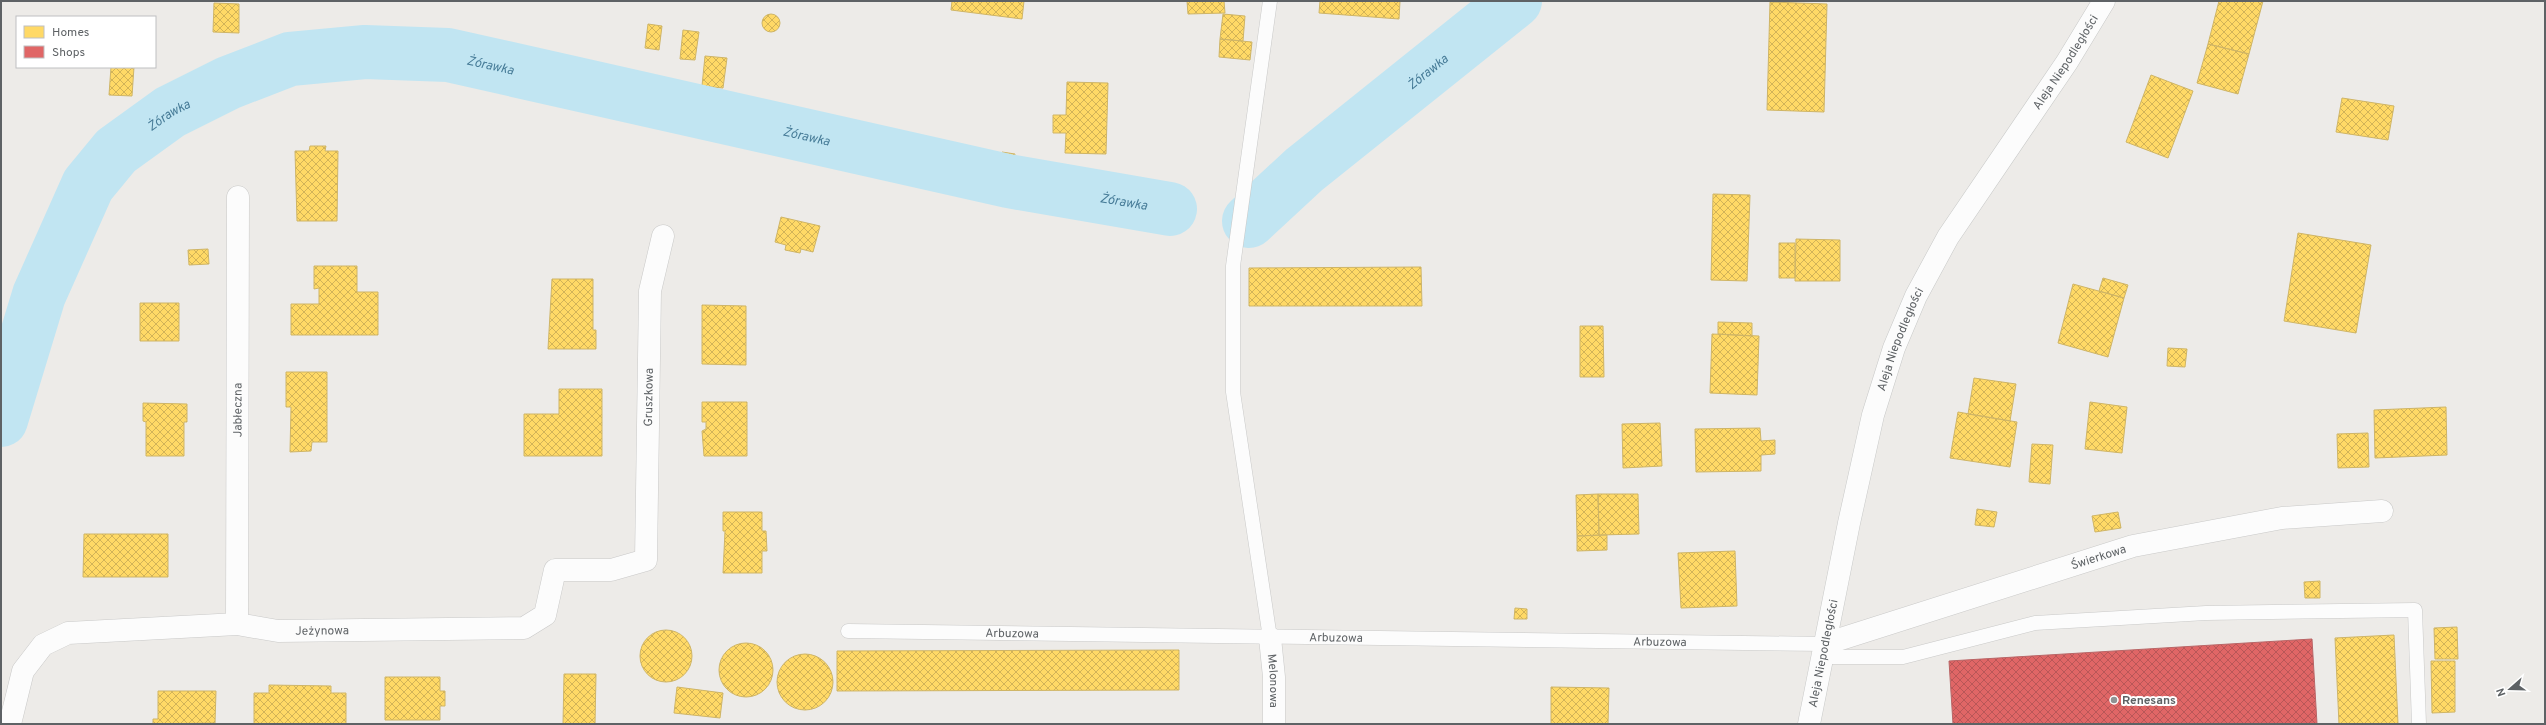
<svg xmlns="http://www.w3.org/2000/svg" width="2546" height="725" font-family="Overpass,sans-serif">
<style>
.homes{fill:url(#homes-cross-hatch);stroke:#cfb566}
.shops{fill:url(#shops-cross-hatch);stroke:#b96566}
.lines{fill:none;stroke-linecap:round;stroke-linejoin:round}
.river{stroke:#c1e5f2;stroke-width:54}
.lane-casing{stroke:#c9c9c8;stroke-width:15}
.street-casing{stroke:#c9c9c8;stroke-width:23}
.secondary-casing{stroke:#c7c8c7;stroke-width:23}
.lane{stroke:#fcfcfc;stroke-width:14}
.street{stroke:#fcfcfc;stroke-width:22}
.secondary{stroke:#fcfcfc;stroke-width:22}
.poi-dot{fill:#909293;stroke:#fff;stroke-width:1.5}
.labels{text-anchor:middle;stroke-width:4;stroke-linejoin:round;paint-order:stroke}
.street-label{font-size:12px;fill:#5e6265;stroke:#fff}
.poi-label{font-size:12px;font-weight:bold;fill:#5e6265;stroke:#fff;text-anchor:start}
.water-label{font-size:13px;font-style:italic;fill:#467b97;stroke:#fff}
</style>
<defs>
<pattern id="homes-cross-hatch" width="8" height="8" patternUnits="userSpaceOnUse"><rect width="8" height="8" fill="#ffd966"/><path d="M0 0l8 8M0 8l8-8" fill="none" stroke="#d2b358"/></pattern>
<pattern id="shops-cross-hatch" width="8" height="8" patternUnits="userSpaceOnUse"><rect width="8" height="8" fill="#e06666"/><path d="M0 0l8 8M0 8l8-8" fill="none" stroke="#b95758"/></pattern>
</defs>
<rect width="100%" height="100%" fill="#edebe8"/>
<!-- homes -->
<path class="homes" d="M952 1H1024L1022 19 951 10Z
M1187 1H1224L1225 13 1188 14Z
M1320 1H1400L1399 19 1319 13Z
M2219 1H2263L2249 54 2208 44Z
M1770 2 1827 4 1824 112 1767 110Z
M214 3 239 4V33L213 32Z
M762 23a9 9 0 1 1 18 0a9 9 0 1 1-18 0Z
M1223 14 1245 16 1243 41 1220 39Z
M648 24 662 26 659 50 645 48Z
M683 30 699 32 695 60 680 59Z
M1220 39 1252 42 1250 60 1219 57Z
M2208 44 2249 54 2238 94 2197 83Z
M705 56 727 58 723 88 702 86Z
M111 67H134L132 96 109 95Z
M2151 75 2193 91 2168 158 2126 142Z
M1067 82 1108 83 1106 154 1065 153 1066 133H1053V115H1066Z
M2342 98 2394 106 2388 140 2336 132Z
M310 146H326L325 151H338L337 221H297L295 151H309Z
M1002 152 1015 154 1013 165 1000 162Z
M1713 194 1750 195 1747 281 1711 280Z
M781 217 820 226 813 252 801 249 800 253 785 250 786 245 775 242Z
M2298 233 2371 245 2356 333 2284 321Z
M1796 239 1840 240V281H1795Z
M1779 243H1795V278H1779Z
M208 249 209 264 189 265 188 250Z
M314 266H357V292H378V335H291V304H319V288L314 289Z
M1421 267 1422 306H1249V268Z
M2103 278 2128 285 2124 298 2099 291Z
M552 279H593V330H596V349H548Z
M2073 284 2124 298 2108 357 2058 343Z
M140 303H179V341H140Z
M702 305 746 306V365L702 364Z
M1718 322 1752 323V336L1718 334Z
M1580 326H1603L1604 377H1580Z
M1712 334 1759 336 1757 395 1710 393Z
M2168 348 2187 349 2185 367 2167 366Z
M286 372H327V442H312L311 451 290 452 291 407H286Z
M1974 378 2016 384 2010 421 1968 414Z
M559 389H602V456H524V414H559Z
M702 402H747V456H704L702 431 706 429V422H702Z
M2090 402 2127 407 2122 453 2085 449Z
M143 403 187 404V422H184V456H146V422L143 421Z
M2446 407 2447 455 2375 458 2374 410Z
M1958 412 2017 422 2010 467 1950 458Z
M1660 423 1662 466 1623 468 1622 424Z
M1760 428 1761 441 1775 440V454L1761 455V471L1696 472 1695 429Z
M2368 433 2369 467 2338 468 2337 434Z
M2032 444 2053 445 2050 484 2029 482Z
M1598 494 1599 535 1577 536 1576 495Z
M1598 494H1638L1639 534 1599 535Z
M1977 509 1997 512 1994 527 1975 525Z
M723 512H762V531H766L767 551H762V573H723L725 531H723Z
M2118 512 2121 528 2095 532 2092 516Z
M84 534H168V577H83Z
M1607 535V550L1577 551V536Z
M1735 551 1737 606 1681 608 1678 553Z
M2320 581V598H2305L2304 582Z
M1515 608 1527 609V619H1514Z
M2457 627 2458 659H2435L2434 628Z
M640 656a26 26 0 1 1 52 0a26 26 0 1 1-52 0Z
M2394 635 2398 724H2339L2335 638Z
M719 670a27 27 0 1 1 54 0a27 27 0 1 1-54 0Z
M1179 650V690L837 691V651Z
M777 682a28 28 0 1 1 56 0a28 28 0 1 1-56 0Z
M2431 661H2455V712L2432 713Z
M564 674H596L595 724H563Z
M385 677H440V691H445V706H440V720H385Z
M269 685 331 686V693H346V724H254V693H269Z
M677 687 723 693 720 718 674 713Z
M1551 687 1609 688 1608 724H1551Z
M158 691H216L215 723 153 724V719H158Z"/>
<!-- shops -->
<path class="shops" d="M2312 639 2317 724H1953L1949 661Z"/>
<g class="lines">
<!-- river -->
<g class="river">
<path id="s1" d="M1249 221 1304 170 1515 1"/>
<path id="s2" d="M1 420 39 295 88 185 116 151 170 112 228 83 290 59 365 52 448 55 1008 181 1170 209"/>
</g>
<!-- lane casing -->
<g class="lane-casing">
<g id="lane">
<path d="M1270 1 1233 266V392L1270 638"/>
<path id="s3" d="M848 631 1825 644"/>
<path d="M1822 657H1903L2035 623 2206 613 2415 610 2419 724"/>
</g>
</g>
<!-- street casing -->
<g class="street-casing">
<g id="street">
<path id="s4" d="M237 624 238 197"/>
<path id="s5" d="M1270 638 1274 677V724"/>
<path id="s6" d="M1825 644 2133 546 2282 518 2382 511"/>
<path id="s7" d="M10 724 23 671 43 645 68 633 237 624 278 631 524 628 545 615 555 570H611L646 560 650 291 663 236"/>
</g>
</g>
<!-- secondary casing -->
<g class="secondary-casing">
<g id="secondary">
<path id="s8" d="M1809 724 1849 523 1873 415 1894 348 1916 296 1948 237 2067 62 2104 1"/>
</g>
</g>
<!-- lane -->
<use href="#lane" class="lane"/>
<!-- street -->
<use href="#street" class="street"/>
<!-- secondary -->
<use href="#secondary" class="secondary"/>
</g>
<!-- markers -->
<circle class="poi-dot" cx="2114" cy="700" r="4"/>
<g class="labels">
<!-- street labels -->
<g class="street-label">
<text dy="4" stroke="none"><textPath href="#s8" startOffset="720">Aleja Niepodległości</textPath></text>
<text dy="4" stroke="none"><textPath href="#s8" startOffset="396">Aleja Niepodległości</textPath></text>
<text dy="4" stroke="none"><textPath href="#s7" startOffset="898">Gruszkowa</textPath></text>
<text dy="4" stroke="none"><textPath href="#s4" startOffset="214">Jabłeczna</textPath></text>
<text dy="4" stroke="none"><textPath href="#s6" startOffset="287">Świerkowa</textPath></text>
<text dy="4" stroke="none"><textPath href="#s7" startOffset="370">Jeżynowa</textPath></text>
<text dy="4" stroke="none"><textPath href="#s3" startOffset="164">Arbuzowa</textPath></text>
<text dy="4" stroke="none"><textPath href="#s3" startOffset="488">Arbuzowa</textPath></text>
<text dy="4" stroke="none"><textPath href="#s3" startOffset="812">Arbuzowa</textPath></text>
<text dy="4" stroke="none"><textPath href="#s8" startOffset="72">Aleja Niepodległości</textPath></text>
<text dy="4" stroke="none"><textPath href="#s5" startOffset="43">Melonowa</textPath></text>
</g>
<!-- poi labels -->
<g class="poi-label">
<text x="2122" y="704">Renesans</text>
</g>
<!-- water labels -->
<g class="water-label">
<text dy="5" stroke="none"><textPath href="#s2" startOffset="695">Żórawka</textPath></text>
<text dy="5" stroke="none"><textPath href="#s1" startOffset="233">Żórawka</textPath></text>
<text dy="5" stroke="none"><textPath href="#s2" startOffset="359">Żórawka</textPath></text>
<text dy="5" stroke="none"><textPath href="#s2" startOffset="1019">Żórawka</textPath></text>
<text dy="5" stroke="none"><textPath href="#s2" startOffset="1343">Żórawka</textPath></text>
</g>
</g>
<!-- border -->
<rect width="2546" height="725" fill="none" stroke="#5e6265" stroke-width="4"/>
<!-- legend -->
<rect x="16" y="16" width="140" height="52" fill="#ffffff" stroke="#bfc0c1"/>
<rect x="24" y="26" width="20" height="12" fill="#ffd966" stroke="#bfc0c1"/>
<text x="52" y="36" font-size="12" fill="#5e6265">Homes</text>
<rect x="24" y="46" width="20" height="12" fill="#e06666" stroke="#bfc0c1"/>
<text x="52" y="56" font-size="12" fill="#5e6265">Shops</text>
<!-- north arrow -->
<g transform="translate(2510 689) rotate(250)" stroke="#ffffff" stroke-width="3" paint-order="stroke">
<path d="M0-3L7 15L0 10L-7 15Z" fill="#5e6265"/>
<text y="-6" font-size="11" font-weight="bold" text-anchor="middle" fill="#5e6265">N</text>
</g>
</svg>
